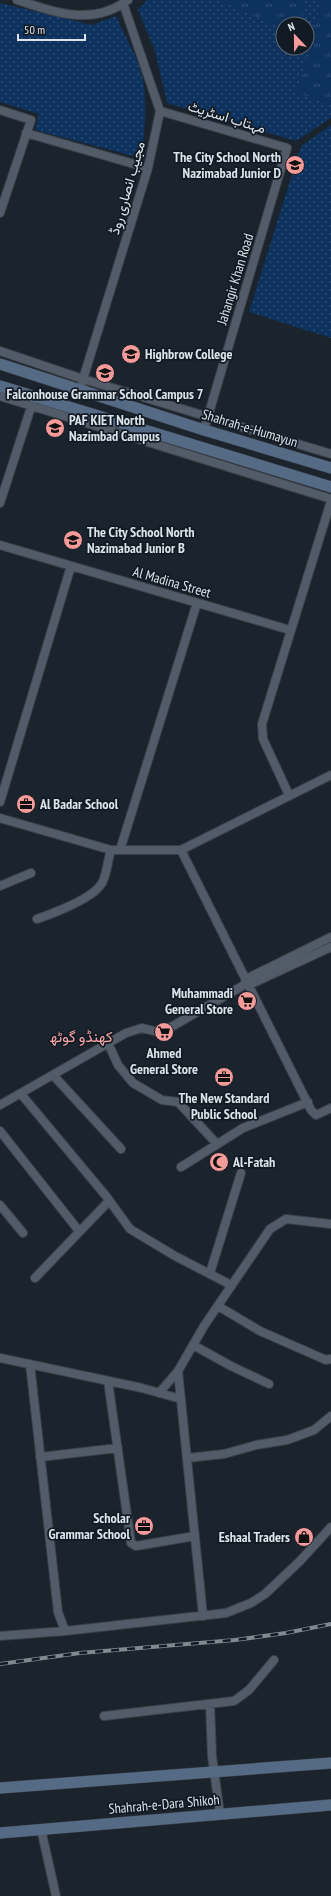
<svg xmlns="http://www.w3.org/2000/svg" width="331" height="1896" font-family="'PT Sans Narrow',Vazirmatn,sans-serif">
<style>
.grass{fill:url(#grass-dots);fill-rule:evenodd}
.park{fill:url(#park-tufts)}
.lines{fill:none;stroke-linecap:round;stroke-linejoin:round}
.street-casing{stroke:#3a4048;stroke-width:10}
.secondary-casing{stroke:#3a4048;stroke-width:12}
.street{stroke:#525c68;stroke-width:8}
.secondary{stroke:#556a84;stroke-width:11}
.rail-casing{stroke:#818890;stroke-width:4}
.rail{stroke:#121a24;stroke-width:2.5;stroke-dasharray:8;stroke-linecap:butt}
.labels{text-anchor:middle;stroke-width:3.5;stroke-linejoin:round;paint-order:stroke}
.street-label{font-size:14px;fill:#dde3ea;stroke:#121a24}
.poi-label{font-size:14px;font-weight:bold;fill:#dde3ea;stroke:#121a24;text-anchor:start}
.neighbourhood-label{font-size:15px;fill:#fba7a5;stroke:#121a24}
</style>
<defs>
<pattern id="grass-dots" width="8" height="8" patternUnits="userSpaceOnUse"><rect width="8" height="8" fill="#0c325d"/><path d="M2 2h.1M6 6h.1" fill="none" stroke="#2f5074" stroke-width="1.8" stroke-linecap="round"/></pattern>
<pattern id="park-tufts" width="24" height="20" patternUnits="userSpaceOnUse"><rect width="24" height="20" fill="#0c325d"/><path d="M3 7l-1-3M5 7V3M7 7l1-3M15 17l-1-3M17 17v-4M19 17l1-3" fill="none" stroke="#2f5074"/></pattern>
</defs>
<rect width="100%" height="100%" fill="#1b232d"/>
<!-- grass -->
<path class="grass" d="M147 0H322L297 93 331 104V118L296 141 167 103 155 51 138 10ZM283 24H307V48H283Z
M0 3 92 25 116 16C123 32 133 49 139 66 149 94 145 130 141 158L35 130 39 114 0 102Z
M331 125V338L249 312 301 146Z"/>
<!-- park -->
<path class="park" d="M218 0H305L300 24H283V29Z
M322 0H331V104L297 93Z"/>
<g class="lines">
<!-- street casing -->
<g class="street-casing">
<path id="street" d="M17 0C55 12 92 27 128 0
M0 110 31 120 0 213
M160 111 287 148 204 430
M26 133 148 168
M0 351 83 379 331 454
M80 389 148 168 160 111 123 3
M0 396 331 499
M0 503 33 401
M0 545 290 630
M289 795 263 739 262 724 331 501
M0 802 71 566
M0 818 111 850H181L331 775
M120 850 197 603
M181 850 311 1110 316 1115 331 1108
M0 886 31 873
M37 919C54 913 93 899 102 883 107 874 108 859 111 850
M245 983 246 979 331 937
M108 1043 118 1065 133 1083 162 1100 178 1102 217 1144
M53 1075 121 1149
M21 1094 106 1196 130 1229 175 1256 231 1285
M0 1105 126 1033 142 1028 158 1032 173 1026 244 985H249L331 947
M0 1131 79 1231
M181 1167 243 1128 308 1102
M0 1205 23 1233
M210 1273 241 1173
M35 1278 109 1201
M218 1306 260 1331 326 1360 331 1359
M193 1345 231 1366 269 1384
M0 1358 142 1388 181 1399
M30 1364 58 1612 65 1631
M178 1371 203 1616
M108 1381 131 1543 136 1546 195 1536
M159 1393 178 1371 204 1326 270 1229 286 1219 331 1224
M40 1457 118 1448
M187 1458 224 1454 256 1445 287 1440 314 1430 331 1416
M0 1636 65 1631 226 1613 251 1603 265 1594 300 1561 331 1527
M210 1704 212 1756 220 1814
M104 1716 234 1701 249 1690 274 1660
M41 1829 56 1896"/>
</g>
<!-- secondary casing -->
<g class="secondary-casing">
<path id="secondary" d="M0 364 204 430 331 468
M0 386 331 487
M0 1788 331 1763
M0 1833 331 1805"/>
</g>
<!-- street -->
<use href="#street" class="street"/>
<!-- secondary -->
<use href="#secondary" class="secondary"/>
<!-- rail casing -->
<g class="rail-casing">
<path id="rail" d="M0 1664 80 1653 235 1640 286 1633 331 1624"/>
</g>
<!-- rail -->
<use href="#rail" class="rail"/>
</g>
<!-- icons -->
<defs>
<g id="school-disc" transform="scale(1)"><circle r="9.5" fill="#f59b9a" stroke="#121a24"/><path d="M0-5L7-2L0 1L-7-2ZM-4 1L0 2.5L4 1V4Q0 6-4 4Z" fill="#111"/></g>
<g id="university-disc" transform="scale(1)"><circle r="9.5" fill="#f59b9a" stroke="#121a24"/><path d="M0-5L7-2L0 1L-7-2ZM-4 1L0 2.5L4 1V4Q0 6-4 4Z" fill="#111"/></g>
<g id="office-disc" transform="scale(1)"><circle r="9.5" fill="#f59b9a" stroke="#121a24"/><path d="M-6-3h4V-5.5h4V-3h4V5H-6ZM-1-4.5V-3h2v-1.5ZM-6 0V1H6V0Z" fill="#111"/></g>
<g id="supermarket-disc" transform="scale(1)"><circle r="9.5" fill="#f59b9a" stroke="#121a24"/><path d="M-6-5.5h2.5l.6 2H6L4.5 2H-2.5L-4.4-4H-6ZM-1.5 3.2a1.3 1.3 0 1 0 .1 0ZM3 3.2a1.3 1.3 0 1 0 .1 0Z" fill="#111"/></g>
<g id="mosque-disc" transform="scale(1)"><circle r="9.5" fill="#f59b9a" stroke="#121a24"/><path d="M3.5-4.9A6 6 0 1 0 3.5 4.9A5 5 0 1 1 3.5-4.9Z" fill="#111"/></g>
<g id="shop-disc" transform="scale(1)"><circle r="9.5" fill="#f59b9a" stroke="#121a24"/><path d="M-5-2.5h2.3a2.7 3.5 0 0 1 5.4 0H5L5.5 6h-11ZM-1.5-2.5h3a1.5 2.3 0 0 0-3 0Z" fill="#111"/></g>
</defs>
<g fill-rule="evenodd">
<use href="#school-disc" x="295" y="165"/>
<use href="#university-disc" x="131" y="354"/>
<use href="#school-disc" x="105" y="373"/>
<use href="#university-disc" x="55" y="428"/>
<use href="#school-disc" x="73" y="540"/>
<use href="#office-disc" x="26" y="804"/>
<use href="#supermarket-disc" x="247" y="1001"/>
<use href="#supermarket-disc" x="164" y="1032"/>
<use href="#office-disc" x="224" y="1077"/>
<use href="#mosque-disc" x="219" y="1162"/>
<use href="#office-disc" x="144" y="1526"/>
<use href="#shop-disc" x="304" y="1537"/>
</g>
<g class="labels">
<!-- street labels -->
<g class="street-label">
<text transform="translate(227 117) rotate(17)" y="5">مہتاب اسٹریٹ</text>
<text transform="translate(127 188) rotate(-74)" y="5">مجیب انصاری روڈ</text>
<text transform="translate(235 279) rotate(-73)" y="5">Jahangir Khan Road</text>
<text transform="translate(250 428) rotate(17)" y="5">Shahrah-e-Humayun</text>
<text transform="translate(172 582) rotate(16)" y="5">Al Madina Street</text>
<text transform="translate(164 1804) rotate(-5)" y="5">Shahrah-e-Dara Shikoh</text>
</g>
<!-- poi labels -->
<g class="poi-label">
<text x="281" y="162" text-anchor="end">The City School North<tspan x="281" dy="16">Nazimabad Junior D</tspan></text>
<text x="145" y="359">Highbrow College</text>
<text x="105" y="399" text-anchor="middle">Falconhouse Grammar School Campus 7</text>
<text x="69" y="425">PAF KIET North<tspan x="69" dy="16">Nazimbad Campus</tspan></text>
<text x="87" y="537">The City School North<tspan x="87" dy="16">Nazimabad Junior B</tspan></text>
<text x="40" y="809">Al Badar School</text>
<text x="233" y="998" text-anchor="end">Muhammadi<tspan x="233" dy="16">General Store</tspan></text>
<text x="164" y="1058" text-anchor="middle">Ahmed<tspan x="164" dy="16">General Store</tspan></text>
<text x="224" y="1103" text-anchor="middle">The New Standard<tspan x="224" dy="16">Public School</tspan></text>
<text x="233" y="1167">Al-Fatah</text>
<text x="130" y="1523" text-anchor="end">Scholar<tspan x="130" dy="16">Grammar School</tspan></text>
<text x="290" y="1542" text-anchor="end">Eshaal Traders</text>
</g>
<!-- neighbourhood labels -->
<g class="neighbourhood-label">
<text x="81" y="1042">کھنڈو گوٹھ</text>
</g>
</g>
<!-- north arrow -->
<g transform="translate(295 36) rotate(338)"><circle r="19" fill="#121a24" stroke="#636a73"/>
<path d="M0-3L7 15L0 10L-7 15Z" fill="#f59b9a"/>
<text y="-6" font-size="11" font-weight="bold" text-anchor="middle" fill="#dde3ea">N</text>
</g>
<!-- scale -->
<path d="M18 34v6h67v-6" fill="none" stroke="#dde3ea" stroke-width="2"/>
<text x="24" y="34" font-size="12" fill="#dde3ea" stroke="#121a24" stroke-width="3" paint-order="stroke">50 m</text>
</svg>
